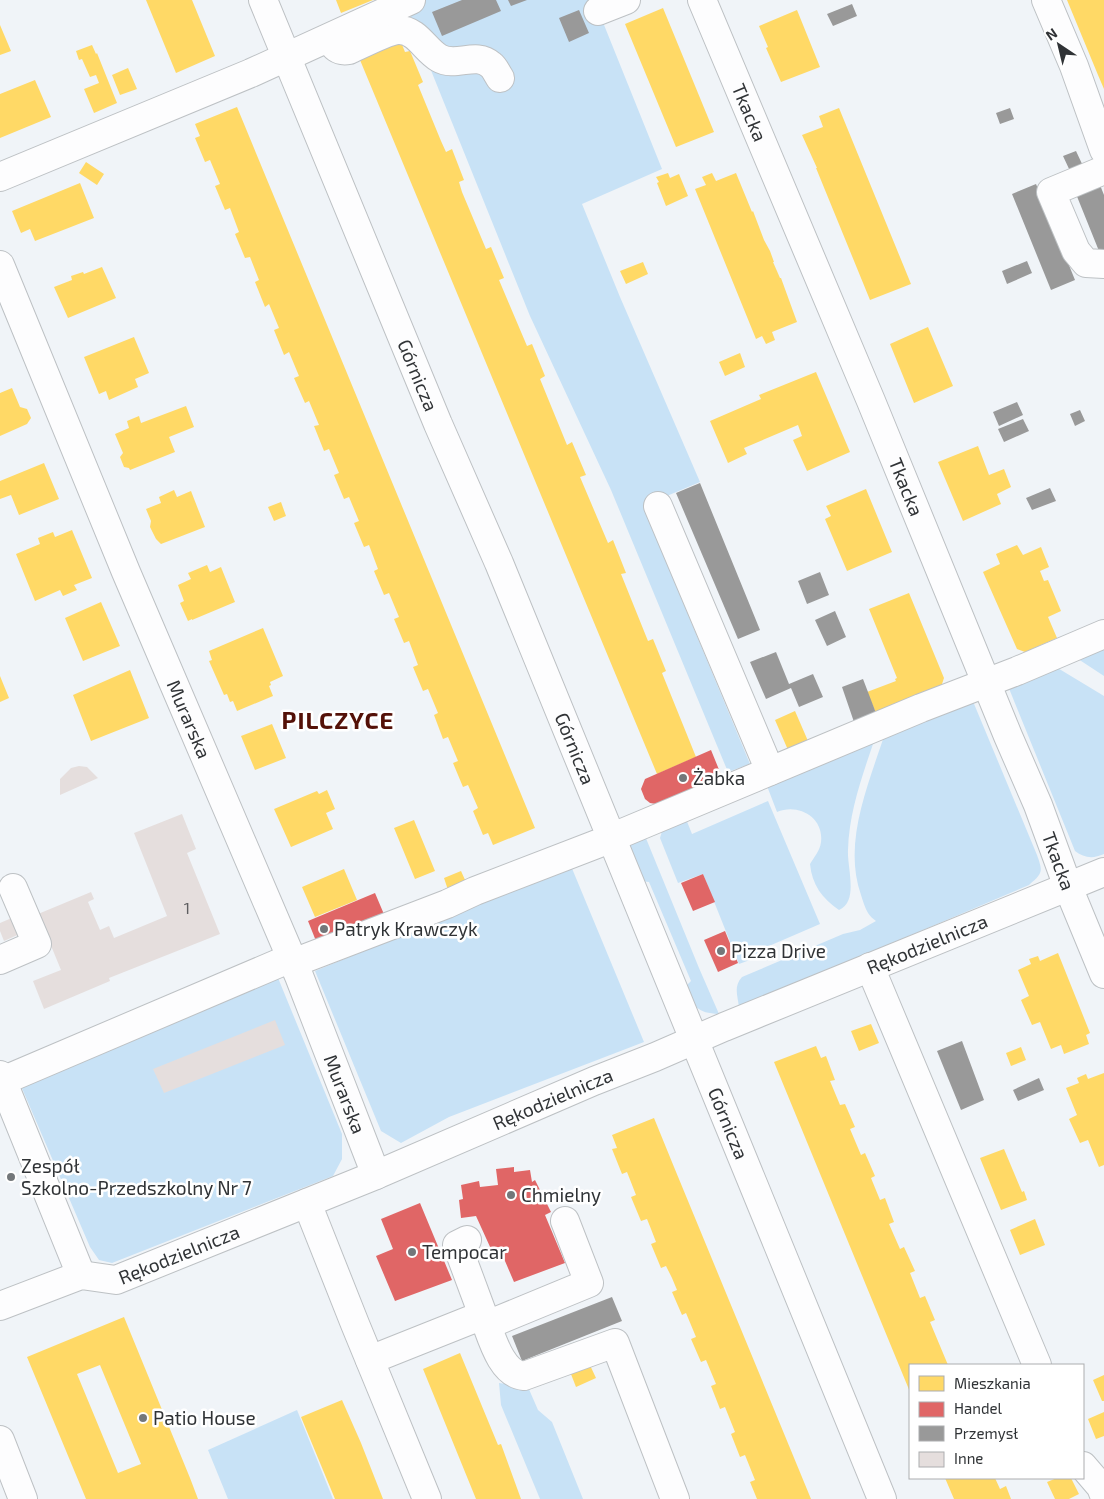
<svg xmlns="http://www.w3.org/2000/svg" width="1104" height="1499" font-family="'Exo 2',sans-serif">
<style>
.green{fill:#c8e2f6}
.homes{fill:#ffd966;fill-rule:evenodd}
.shops{fill:#e06666}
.industry{fill:#999}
.building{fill:#e5dedd}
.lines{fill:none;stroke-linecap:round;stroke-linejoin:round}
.minor-casing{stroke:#bdc1c4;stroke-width:30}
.minor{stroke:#fdfdfe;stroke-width:28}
.poi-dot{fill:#73777a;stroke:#fff;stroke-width:2}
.labels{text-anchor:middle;stroke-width:5;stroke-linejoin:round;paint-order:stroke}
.number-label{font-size:16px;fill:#5e5e60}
.street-label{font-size:19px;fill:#303336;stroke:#fff}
.poi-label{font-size:19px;fill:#303336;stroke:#fff;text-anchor:start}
.district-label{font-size:24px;font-weight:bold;letter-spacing:1px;fill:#541108;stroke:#fff}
</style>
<rect width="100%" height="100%" fill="#f0f4f8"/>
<!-- green -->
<path class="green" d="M405 0H594L662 169 582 204 620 297 700 482 643 506 750 764 728 772 611 490 530 316 426 58Z
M1104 642V676L1072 655Z
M1056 667 1104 696V854C1093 859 1084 858 1075 851L1008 686Z
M972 699 1037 855C1043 872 1043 873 1029 885L739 1008C738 996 733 987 742 977L843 934 860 930 876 921C873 919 870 916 868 913 865 908 863 901 861 895 842 841 870 781 886 730Z
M875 738C863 774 849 811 848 850 847 868 859 901 839 910 822 898 812 885 810 864 814 857 820 851 821 842 824 817 798 803 777 812L767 786 686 819 692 834 768 801 820 924 769 946 771 952 739 964 703 874 678 883 660 838 663 828Z
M643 831 699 968 719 1014C697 1013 694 1007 685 987L691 981 649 882 641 881 624 844Z
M571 866 644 1042 449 1117 401 1143 381 1131 315 971Z
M276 973 342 1134V1159L333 1176 112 1263 99 1260 90 1247 21 1086Z
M499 1383 528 1387 538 1410 552 1422 583 1499H540L501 1405Z
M297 1410 333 1499H228L208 1450Z"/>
<!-- homes -->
<path class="homes" d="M146 0H192L215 56 176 73Z
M336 0H373L341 13Z
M1067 0H1104V89L1098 75Z
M663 8 714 132 676 147 625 24Z
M797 10 820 67 781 82 766 48 768 47 759 26Z
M0 25 11 51 0 55Z
M401 42 405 52 410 51 423 82 418 85 441 141 446 152 452 149 464 180 459 182 462 192 486 249 491 247 504 278 499 280 527 346 532 344 545 376 540 379 567 445 572 442 586 475 580 477 608 543 613 540 626 573 621 574 648 641 653 639 666 671 662 673 696 757 657 774 360 60Z
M92 45 96 54 97 53 117 103 94 113 84 89 99 83 96 75 90 77 82 59 79 60 76 51Z
M128 68 137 89 120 95 112 75Z
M35 80 51 117 0 138V94Z
M237 107 535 828 493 845 488 833 483 835 473 811 478 808 468 785 463 787 453 763 458 761 448 737 443 739 434 715 438 713 428 689 423 691 413 667 418 665 409 641 404 643 394 619 399 617 389 593 384 595 374 571 378 569 369 545 364 547 354 523 359 521 349 497 344 499 334 475 339 473 329 449 324 451 314 426 319 425 309 401 305 403 294 378 299 376 289 352 284 355 274 330 279 328 269 304 265 307 255 282 259 280 250 257 245 258 235 234 239 232 230 208 225 210 215 186 220 184 210 160 205 162 195 138 200 136 195 124Z
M839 108 911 284 870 300 816 168H817L802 135 823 127 819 116Z
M86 162 104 174 97 185 79 173Z
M668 173 670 178 679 174 688 196 666 206 657 183 659 182 656 177Z
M712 173 716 181 736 173 752 212 753 211 764 240 770 251 774 262H773L780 278H781L797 322 772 332 775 340 766 344 762 336 756 339 695 189 706 185 702 177Z
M80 183 94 218 35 241 30 229 21 233 12 211Z
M643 262 648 274 626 284 620 271Z
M102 267 116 298 68 318 54 287 72 280 71 276 83 272 84 274Z
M928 327 953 386 914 403 890 344Z
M134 337 149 373 135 379 138 387 109 400 106 391 99 394 84 357Z
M740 353 745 367 725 376 719 362Z
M816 372 850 452 807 471 793 440 802 436 798 425 744 448 747 454 728 463 710 421 761 399 759 395Z
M12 388 20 407 27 409 31 418 27 424 0 436V393Z
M186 406 194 427 169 437 175 452 130 470 129 468 124 467 120 457 123 453 115 434 129 428 127 421 139 416 141 423Z
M978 446 989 475 1004 469 1011 487 997 494 1001 504 963 521 938 462Z
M44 463 59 499 19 515 11 495 0 499V481Z
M866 489 892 552 847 571 825 519 831 516 826 506Z
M174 490 177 497 191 491 205 527 161 544 156 539 150 527 151 521 146 509 161 503 159 497Z
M281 502 286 516 274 521 268 507Z
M72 530 92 578 74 585 77 590 63 596 60 590 35 601 16 554 40 544 38 538 53 532 55 537Z
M1017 545 1023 555 1041 547 1049 567 1040 571 1044 581 1048 580 1061 611 1048 617 1057 638 1025 652 1017 649 983 572 1000 564 996 554Z
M207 565 210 572 221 567 235 602 192 620V619L188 621 180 603 184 601 178 585 191 579 188 573Z
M909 593 944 678 941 687 876 713 867 692 896 681 895 679 897 678 869 609Z
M101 602 120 646 83 661 65 618Z
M263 628 283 676 270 682 271 685 269 686 273 696 237 711 233 701 230 702 227 694 224 695 209 661 212 660 209 651Z
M130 670 149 718 91 741 73 695Z
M0 676 9 698 0 702Z
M795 711 808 741 788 750 775 720Z
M272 724 286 758 255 770 241 736Z
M327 790 335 809 326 813 333 829 291 847 274 809 317 791 319 794Z
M414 820 435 871 415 879 394 828Z
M344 869 357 900 315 917 302 887Z
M461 871 466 882 448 890 444 878Z
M1058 953 1090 1033 1086 1035 1089 1044 1064 1054 1061 1045 1051 1049 1040 1022 1032 1025 1021 1000 1029 996 1018 970 1031 964 1029 959 1038 956 1040 961Z
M871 1024 879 1043 859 1051 851 1031Z
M816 1046 821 1058 826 1056 835 1080 830 1081 840 1105 845 1104 855 1127 850 1129 861 1155 865 1153 875 1176 871 1178 880 1200 885 1198 894 1222 889 1224 900 1249 904 1247 915 1271 910 1273 920 1298 925 1296 935 1320 930 1322 948 1365H910V1392L774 1062Z
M1021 1047 1026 1060 1011 1066 1006 1053Z
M1104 1073V1165L1099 1167 1088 1140 1080 1143 1069 1119 1077 1115 1066 1088 1079 1083 1077 1078 1086 1074 1088 1079Z
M654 1118 674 1167 811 1499H757L750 1482 755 1480 745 1455 740 1457 731 1434 735 1432 725 1407 720 1409 711 1386 716 1384 706 1360 701 1362 691 1339 696 1337 686 1313 682 1315 672 1292 677 1290 672 1278 666 1266 661 1268 651 1244 656 1242 651 1229 647 1219 641 1221 631 1197 636 1195 627 1172 622 1174 612 1149 617 1148 612 1135Z
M1004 1149 1022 1192 1024 1191 1027 1200 1001 1210 980 1158Z
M1035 1219 1045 1245 1020 1255 1010 1230Z
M124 1317 190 1478 198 1499H86L27 1357ZM100 1365 141 1464 118 1473 77 1374Z
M460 1353 498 1445 501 1444 521 1499H476L423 1369Z
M588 1361 596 1378 576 1387 569 1369Z
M1104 1375V1401H1102L1093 1380Z
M342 1400 361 1443 383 1499H335L301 1417Z
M1104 1412V1436L1096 1439 1088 1419Z
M945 1478H995L1000 1489 1006 1486 1011 1499H954Z
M1057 1478H1071L1079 1494 1069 1499H1055L1047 1482Z"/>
<!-- shops -->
<path class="shops" d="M711 750 722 777 656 804 650 803 645 799 641 789 645 779Z
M703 874 715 902 693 911 681 883Z
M375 893 386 919 316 941 308 921Z
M725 931 738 963 718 972 704 940Z
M514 1167V1172L530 1170 532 1182 535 1180 551 1212 545 1215 565 1263 514 1282 499 1247 491 1249 476 1216 461 1218 459 1200 463 1199 461 1185 479 1181 480 1187 498 1185 496 1169Z
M420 1203 452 1280 395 1301 376 1256 393 1249 381 1219Z"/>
<!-- industry -->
<path class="industry" d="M462 0H496L501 11 442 36 432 12Z
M508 0H527L511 6Z
M852 4 857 16 833 26 827 14Z
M579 10 589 33 569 42 559 18Z
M1010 108 1014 119 1000 124 996 113Z
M1076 151 1083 166 1070 171 1063 156Z
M1036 184 1075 280 1051 290 1012 194Z
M1100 185 1104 195V255L1101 256 1076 194Z
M1027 261 1032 273 1007 284 1002 271Z
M1017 402 1023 415 999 426 993 412Z
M1080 410 1085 421 1075 426 1070 414Z
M1023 419 1029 431 1004 442 998 429Z
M700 483 760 630 738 639 676 493Z
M1050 488 1056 501 1032 510 1026 498Z
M820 572 829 595 807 604 798 581Z
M835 611 846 637 827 646 815 620Z
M776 652 789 684 813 674 823 697 799 707 791 688 766 699 750 662Z
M863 679 876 713 854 722 842 687Z
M962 1041 984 1100 961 1110 937 1051Z
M1039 1078 1044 1090 1018 1101 1013 1090Z
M612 1297 622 1321 522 1361 512 1336Z"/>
<!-- building -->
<path class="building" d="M79 766 87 767 98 778 60 795V779L71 768Z
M182 814 196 849 187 853 220 934 109 978 110 981 44 1009 33 981 61 970 38 914 91 892 94 899 88 902 100 930 109 926 114 938 167 916 134 833Z
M14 917 22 933 4 941 0 931V923Z
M275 1020 285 1045 164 1093 153 1069Z"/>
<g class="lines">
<!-- minor casing -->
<g class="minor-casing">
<g id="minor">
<path id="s1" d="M263 0 438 424 499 563 882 1499"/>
<path id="s2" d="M702 0 871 401 1008 736 1038 805 1068 887 1104 974"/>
<path d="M1046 0 1074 66 1104 150"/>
<path d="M598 11 626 0"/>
<path d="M329 38C334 47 338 52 349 50 360 45 389 30 399 30 417 30 425 50 439 58 456 68 476 51 491 65 495 68 497 74 500 78"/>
<path d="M1104 170 1051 192 1076 251 1086 263 1104 264"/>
<path d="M0 177 251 73 411 0"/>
<path id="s3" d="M0 265 126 572 299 976 376 1175"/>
<path d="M658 506 770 771"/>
<path d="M620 834 921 708 1017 671 1104 634"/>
<path d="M0 960 37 944 13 888"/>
<path d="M293 963 447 904 475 891 597 844"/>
<path d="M870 967 1037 1365"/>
<path d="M0 1075 81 1275"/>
<path d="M2 1081 291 958"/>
<path d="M307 1203 355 1324 427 1499"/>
<path d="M467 1240 457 1245 483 1315"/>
<path id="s4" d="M0 1306 81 1275 116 1280 376 1175 594 1081 655 1057 724 1027 1104 872"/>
<path d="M487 1325 589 1283 565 1221"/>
<path d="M370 1360 483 1315C491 1334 500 1374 524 1376L615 1343 675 1499"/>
<path d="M0 1440 23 1499"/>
<path d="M1083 1466 1101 1487 1104 1495"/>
</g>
</g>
<!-- minor -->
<use href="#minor" class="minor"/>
</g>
<!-- markers -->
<g class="poi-dot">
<circle cx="683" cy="778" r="5"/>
<circle cx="324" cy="929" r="5"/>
<circle cx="721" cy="951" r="5"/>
<circle cx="11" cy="1177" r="5"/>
<circle cx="511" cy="1195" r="5"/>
<circle cx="412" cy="1252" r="5"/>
<circle cx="143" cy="1418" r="5"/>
</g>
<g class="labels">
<!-- number labels -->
<g class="number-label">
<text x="187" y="914">1</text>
</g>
<!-- street labels -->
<g class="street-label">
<text dy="7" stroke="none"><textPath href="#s2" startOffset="122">Tkacka</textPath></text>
<text dy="7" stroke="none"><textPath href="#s1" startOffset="406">Górnicza</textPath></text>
<text dy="7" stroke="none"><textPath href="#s2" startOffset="528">Tkacka</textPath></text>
<text dy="7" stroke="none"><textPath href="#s3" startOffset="492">Murarska</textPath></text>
<text dy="7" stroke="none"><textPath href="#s1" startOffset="811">Górnicza</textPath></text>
<text dy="7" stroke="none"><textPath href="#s2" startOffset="932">Tkacka</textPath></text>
<text dy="7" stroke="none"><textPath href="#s4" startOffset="1000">Rękodzielnicza</textPath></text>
<text dy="7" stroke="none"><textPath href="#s3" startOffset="898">Murarska</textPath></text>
<text dy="7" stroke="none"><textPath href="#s4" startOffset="595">Rękodzielnicza</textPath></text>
<text dy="7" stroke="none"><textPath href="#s1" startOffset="1216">Górnicza</textPath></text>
<text dy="7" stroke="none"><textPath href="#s4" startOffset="190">Rękodzielnicza</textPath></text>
</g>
<!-- poi labels -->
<g class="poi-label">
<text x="693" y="785">Żabka</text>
<text x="334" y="936">Patryk Krawczyk</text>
<text x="731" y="958">Pizza Drive</text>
<text x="21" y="1173">Zespół<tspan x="21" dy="22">Szkolno-Przedszkolny Nr 7</tspan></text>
<text x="521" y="1202">Chmielny</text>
<text x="422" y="1259">Tempocar</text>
<text x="153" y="1425">Patio House</text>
</g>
<!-- district labels -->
<g class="district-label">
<text x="338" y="729">PILCZYCE</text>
</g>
</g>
<!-- legend -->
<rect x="909" y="1364" width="175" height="115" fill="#ffffff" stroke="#acadaf"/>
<rect x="919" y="1376" width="25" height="15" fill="#ffd966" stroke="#acadaf"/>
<text x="954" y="1389" font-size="15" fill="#303336">Mieszkania</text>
<rect x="919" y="1402" width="25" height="15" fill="#e06666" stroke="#acadaf"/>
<text x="954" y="1414" font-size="15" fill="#303336">Handel</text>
<rect x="919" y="1426" width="25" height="15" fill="#999999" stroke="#acadaf"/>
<text x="954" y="1439" font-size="15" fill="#303336">Przemysł</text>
<rect x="919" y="1452" width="25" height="15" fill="#e5dedd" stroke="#acadaf"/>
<text x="954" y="1464" font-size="15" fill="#303336">Inne</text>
<!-- north arrow -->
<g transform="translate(1059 45) rotate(325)" stroke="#ffffff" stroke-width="4" paint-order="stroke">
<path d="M0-4L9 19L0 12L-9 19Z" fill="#303336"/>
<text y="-8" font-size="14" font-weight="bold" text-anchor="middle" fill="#303336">N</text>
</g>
</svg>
